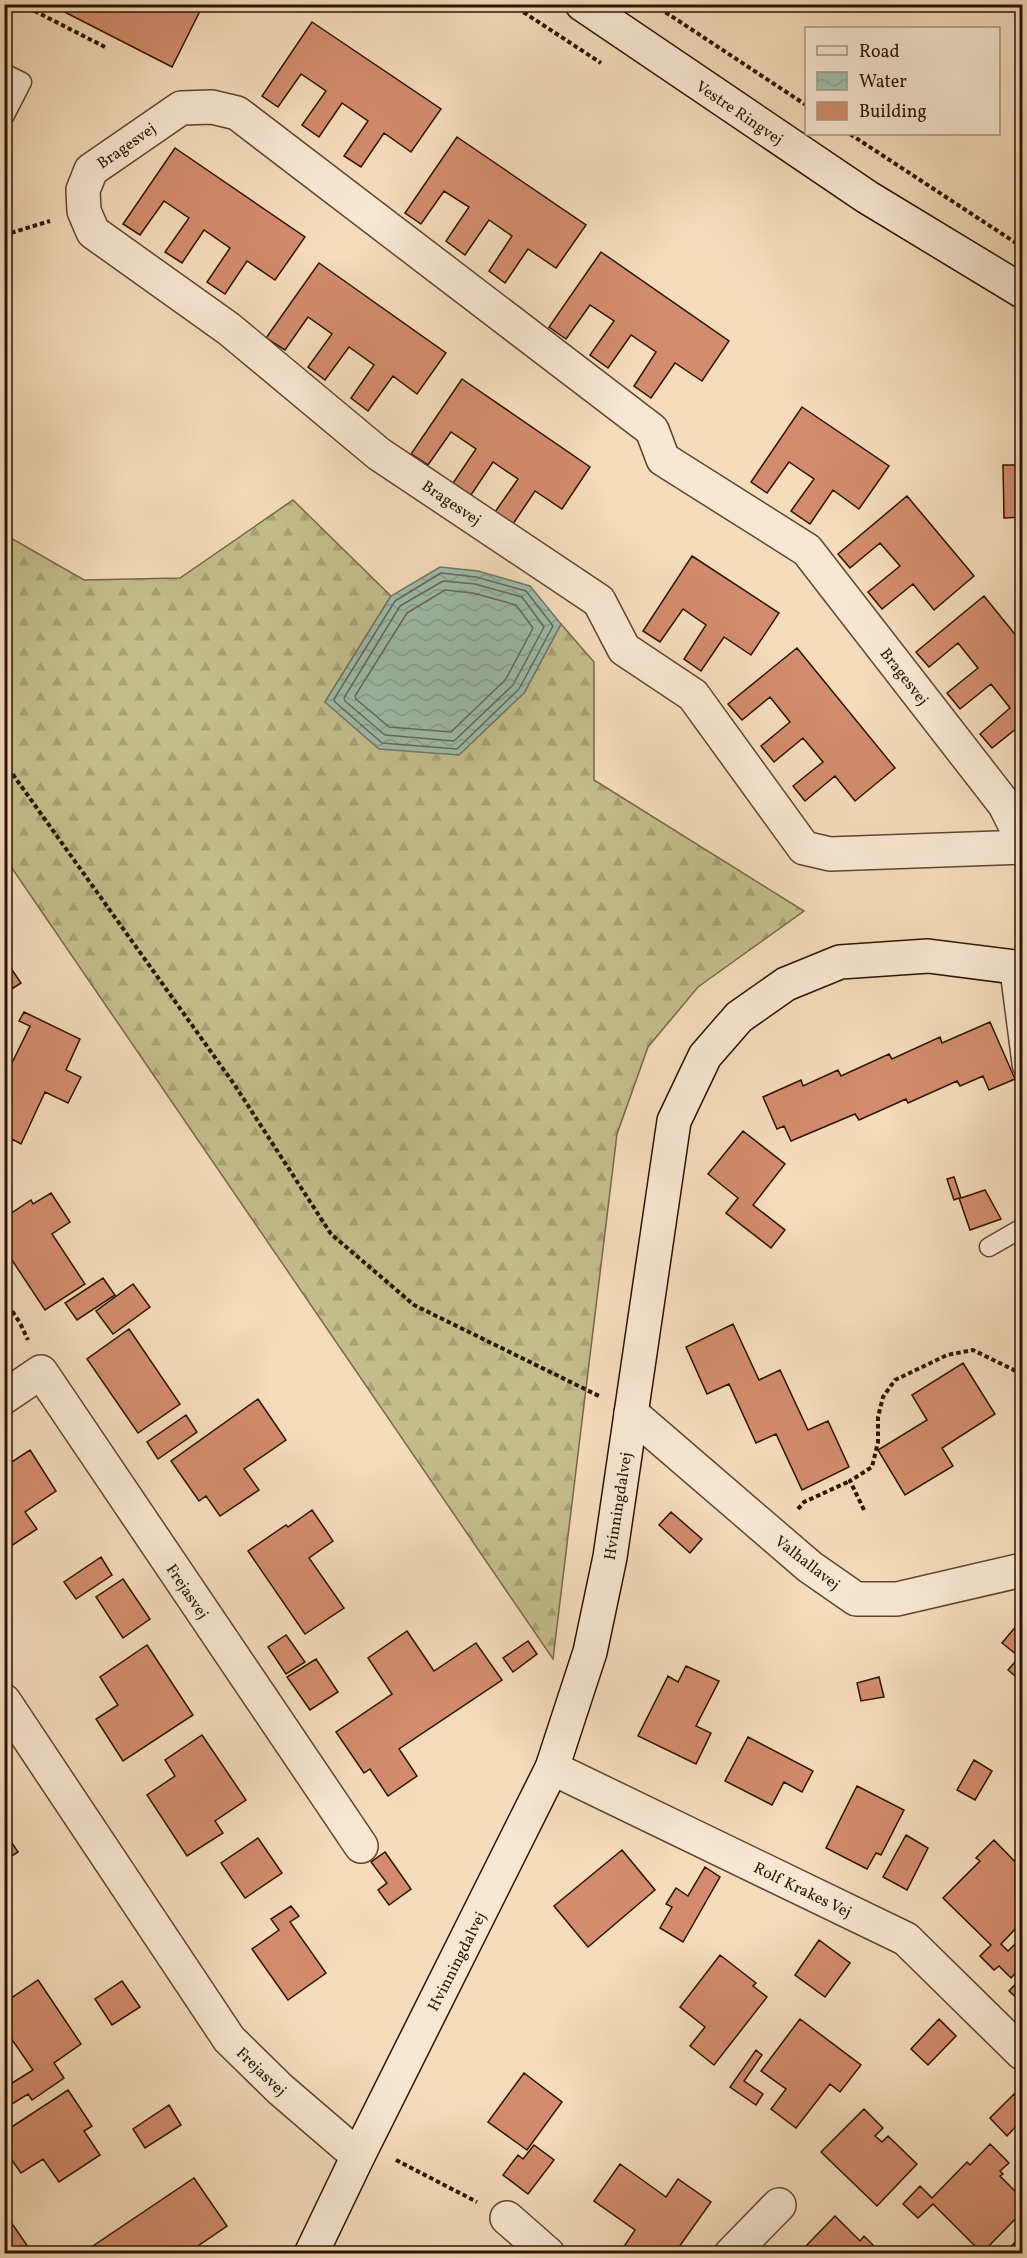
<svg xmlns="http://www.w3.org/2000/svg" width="1027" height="2258" font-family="Vollkorn,serif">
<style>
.forest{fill:url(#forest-firs);stroke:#786846;stroke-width:1.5}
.water{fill:url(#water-waves);stroke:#707867;stroke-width:1.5}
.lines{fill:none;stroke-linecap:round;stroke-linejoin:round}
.shore{stroke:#646856;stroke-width:1.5}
.building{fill:#d38c6d;stroke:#2c1300;stroke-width:1.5}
.lane-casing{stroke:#5e452f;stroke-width:21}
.street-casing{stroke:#5e452f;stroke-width:36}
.secondary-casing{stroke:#2c1300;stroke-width:36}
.path{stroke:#2c1300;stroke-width:4;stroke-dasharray:4.5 3;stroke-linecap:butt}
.lane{stroke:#f8e8d3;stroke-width:18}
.street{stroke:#f8e8d3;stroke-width:33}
.secondary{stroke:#f8e8d3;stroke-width:33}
.labels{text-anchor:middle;stroke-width:4.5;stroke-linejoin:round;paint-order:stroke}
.street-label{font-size:16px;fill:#2c1300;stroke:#f8e8d3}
</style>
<defs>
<pattern id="forest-firs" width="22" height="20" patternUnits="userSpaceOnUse" patternTransform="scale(1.5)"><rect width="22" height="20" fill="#c3be8b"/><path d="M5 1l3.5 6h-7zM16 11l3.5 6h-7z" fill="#a8a276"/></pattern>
<pattern id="water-waves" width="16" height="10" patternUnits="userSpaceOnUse" patternTransform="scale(1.5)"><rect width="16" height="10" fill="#9dbcac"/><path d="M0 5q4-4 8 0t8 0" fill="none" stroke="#87a192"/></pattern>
</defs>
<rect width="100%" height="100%" fill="#f5dcbb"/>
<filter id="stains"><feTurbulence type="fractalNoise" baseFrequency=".00333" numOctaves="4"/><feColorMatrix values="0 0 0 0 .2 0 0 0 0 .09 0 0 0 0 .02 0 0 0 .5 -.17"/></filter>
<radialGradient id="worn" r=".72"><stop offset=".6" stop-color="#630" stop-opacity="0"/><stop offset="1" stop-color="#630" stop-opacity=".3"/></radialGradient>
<!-- forest -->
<path class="forest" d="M293 500 391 596 325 702 524 693 561 624 594 662V780L804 911 698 987 648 1047 617 1134 553 1659 5 858 4 534 84 580 180 578Z"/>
<!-- water -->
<path class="water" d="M440 567 478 571 530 586 561 624 524 693 459 755 379 749 325 702 391 596Z"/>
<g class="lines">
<!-- shore -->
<path class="shore" d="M441 573 476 577 526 591 553 626 519 689 457 749 382 743 335 702 334 699 395 601Z
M443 581 475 584 522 597 544 627 513 685 454 741 385 735 345 701 344 698 400 606Z
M445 590 473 593 516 605 533 628 506 679 451 732 389 727 356 699 355 696 407 613Z"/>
</g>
<!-- building -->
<path class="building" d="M49 4H202L203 5 172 67Z
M312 22 441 109 411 152 384 133 361 167 344 156 368 121 342 103 319 137 302 125 326 91 301 74 278 107 262 96Z
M457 137 586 225 556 268 528 249 505 283 489 271 512 236 489 220 465 255 446 241 469 207 444 191 421 224 405 213Z
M175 148 305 237 275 280 247 261 225 294 207 282 230 248 204 230 182 263 165 252 189 218 164 201 140 235 123 224Z
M601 252 729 341 702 381 675 363 651 398 634 386 656 352 631 335 608 368 590 355 614 321 590 305 566 339 549 327Z
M319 263 446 353 417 394 393 376 368 411 351 398 374 365 349 347 325 380 308 367 332 334 308 317 285 350 266 338Z
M462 379 590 467 562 509 535 491 513 524 495 512 518 479 493 462 471 495 453 483 476 449 451 432 428 465 411 454Z
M802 407 889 466 859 509 833 490 810 524 791 511 814 479 789 462 767 493 751 482Z
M1003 465H1022V517L1004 518Z
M907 496 974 576 934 610 913 584 882 609 868 592 900 566 880 543 850 568 838 554Z
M692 556 779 613 751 655 724 637 701 671 684 659 706 625 683 609 660 642 643 631Z
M984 596 1022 643V724L992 748 980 734 1010 708 991 684 960 709 947 693 978 668 958 643 929 667 916 652Z
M797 648 895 768 855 801 835 776 805 801 793 786 823 762 803 738 774 762 761 746 790 722 770 697 742 720 728 704Z
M4 958 21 983 4 994Z
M24 1012 80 1039 66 1070 81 1077 68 1103 45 1092 21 1144 12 1139 4 1154V1067L9 1069 30 1026 19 1021Z
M990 1022 1015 1079 989 1090 983 1076 960 1086 957 1081 908 1103 906 1099 859 1120 855 1114 791 1141 784 1126 777 1129 763 1097 801 1080 803 1086 838 1070 841 1076 889 1054 892 1059 940 1037 942 1043Z
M743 1131 785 1164 753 1205 785 1230 771 1248 726 1213 738 1198 708 1174Z
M954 1177 961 1198 985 1190 1001 1219 970 1230 959 1198 954 1200 947 1179Z
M51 1193 70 1222 52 1234 85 1284 45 1310 4 1248V1218L31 1200 33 1204Z
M103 1278 115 1295 77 1320 65 1303Z
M133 1284 150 1307 113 1334 96 1311Z
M733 1324 759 1380 780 1370 808 1430 828 1421 849 1467 802 1490 776 1434 756 1443 729 1384 707 1394 686 1347Z
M129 1329 180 1404 138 1433 87 1359Z
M963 1363 995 1414 942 1448 953 1466 905 1495 878 1450 927 1420 912 1395Z
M258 1399 286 1440 244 1469 259 1490 220 1516 206 1496 199 1501 171 1461Z
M186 1415 197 1432 158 1459 147 1442Z
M30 1450 56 1491 25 1512 37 1529 8 1548 4 1543V1467Z
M312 1510 333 1541 309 1558 344 1608 305 1634 248 1551 286 1525 288 1527Z
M671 1512 702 1539 690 1553 659 1525Z
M101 1557 112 1575 76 1599 64 1582Z
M123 1579 150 1619 123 1638 96 1597Z
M1022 1619V1649L1017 1655 1002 1643Z
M407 1631 434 1671 476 1643 502 1680 399 1749 417 1776 388 1796 370 1769 364 1773 336 1732 392 1694 368 1658Z
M286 1635 305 1662 286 1674 268 1647Z
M528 1641 537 1654 513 1672 503 1658Z
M147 1645 193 1715 123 1761 96 1719 118 1705 100 1677Z
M1022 1654V1682L1008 1670Z
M316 1659 338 1692 310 1710 287 1677Z
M686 1666 719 1681 696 1726 711 1733 696 1764 638 1736 668 1676 678 1682Z
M879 1677 884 1697 861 1701 857 1683Z
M202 1735 246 1800 215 1821 223 1833 187 1856 147 1795 175 1776 165 1760Z
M748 1737 813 1771 802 1792 784 1782 772 1805 725 1781Z
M974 1760 992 1771 975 1800 957 1790Z
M857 1786 904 1810 881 1855 876 1853 867 1869 826 1848Z
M6 1834 18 1852 4 1861V1835Z
M906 1835 928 1848 907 1890 883 1877Z
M258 1838 282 1873 245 1898 221 1863Z
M994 1840 1022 1869V1886L1017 1892 1022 1898V1922L1001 1944 1008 1951 1020 1939 1022 1942V1966L1011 1978 999 1966 994 1970 980 1956 991 1945 943 1898 980 1861 976 1858Z
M622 1850 655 1890 588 1947 554 1906Z
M385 1852 411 1889 389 1905 378 1890 387 1883 371 1862Z
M705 1867 720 1877 683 1942 660 1928 672 1907 666 1904 676 1888 688 1896Z
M291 1906 299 1916 290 1922 326 1973 288 2000 252 1949 279 1930 271 1919Z
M819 1940 850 1963 825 1997 795 1975Z
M720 1955 756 1983 753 1986 767 1997 714 2065 690 2046 705 2027 680 2007Z
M1022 1977V2003L1009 1991Z
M38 1980 81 2044 54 2063 64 2078 32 2100 28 2094 4 2109V2088L33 2070 4 2028V2003Z
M122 1981 140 2007 112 2025 95 1999Z
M800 2019 861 2065 840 2092 830 2084 796 2128 771 2109 786 2089 761 2071Z
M939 2019 956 2036 928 2065 911 2049Z
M756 2050 762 2055 744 2081 763 2094 756 2105 730 2087Z
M524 2073 562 2102 527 2150 488 2122Z
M68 2090 92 2126 84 2131 100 2155 59 2182 43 2159 21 2173 4 2149V2132Z
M1014 2094 1022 2103V2120L1007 2136 990 2118Z
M169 2105 181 2125 145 2148 133 2129Z
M864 2109 883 2128 875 2136 882 2142 888 2136 917 2164 877 2206 821 2152Z
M990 2144 1009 2163 1000 2171 1003 2174 1000 2176 1022 2198V2212L982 2253 933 2204 918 2218 903 2204 920 2186 932 2198 967 2162 970 2165Z
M534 2145 554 2160 528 2194 503 2175 518 2155 523 2159Z
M620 2164 666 2197 678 2179 711 2202 674 2254H619L635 2230 594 2201Z
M194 2178 227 2226 186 2254H81Z
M4 2212 33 2254H4Z
M835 2216 860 2241 864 2236 882 2254H812L805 2247Z
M1019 2238 1022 2241V2254H1004Z"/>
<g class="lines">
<!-- lane casing -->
<g class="lane-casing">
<path id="lane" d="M4 73 22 82 4 117
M1009 967 1022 1067
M989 1247 1022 1228"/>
</g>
<!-- street casing -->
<g class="street-casing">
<path id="street" d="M1022 839 1005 805 807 550 663 459 652 430 237 113 212 107 181 108 91 170 83 190 84 211 93 232 229 329 379 454 599 601 624 649 693 695 804 848 830 854 1022 847
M4 1397 41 1372 361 1846
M631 1413 810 1567 856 1599H897L1022 1570
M4 1701 229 2039 280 2089 358 2156
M552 1768 906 1939 1022 2053
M507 2218 548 2254
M731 2254 779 2205"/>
</g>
<!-- secondary casing -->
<g class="secondary-casing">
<path id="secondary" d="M582 4 867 197 1022 291
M311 2254 358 2156 552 1768 590 1652 610 1557 674 1121 705 1056 739 1017 786 984 840 962 928 956 1022 968"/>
</g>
<!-- path -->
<path class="path" d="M21 4 105 47
M511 4 601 63
M653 4 806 105
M850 134 1019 245
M4 235 50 221
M4 762 234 1084 331 1234 414 1305 599 1396
M4 1299 20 1323 28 1340
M798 1509 804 1502 850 1481
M864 1510 850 1481 872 1467 878 1442V1417L883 1397 895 1380 947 1355 973 1350 1022 1374
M396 2160 477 2202"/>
<!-- lane -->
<use href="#lane" class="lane"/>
<!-- street -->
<use href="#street" class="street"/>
<!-- secondary -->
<use href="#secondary" class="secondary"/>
</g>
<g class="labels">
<!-- street labels -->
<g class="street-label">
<text transform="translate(740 112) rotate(34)" y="6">Vestre Ringvej</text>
<text transform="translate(126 145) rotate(-35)" y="6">Bragesvej</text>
<text transform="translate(452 502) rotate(34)" y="6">Bragesvej</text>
<text transform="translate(905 676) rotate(52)" y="6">Bragesvej</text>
<text transform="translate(617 1506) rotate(-81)" y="6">Hvinningdalvej</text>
<text transform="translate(808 1562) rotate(38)" y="6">Valhallavej</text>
<text transform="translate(188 1591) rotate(56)" y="6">Frejasvej</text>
<text transform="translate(803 1889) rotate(26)" y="6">Rolf Krakes Vej</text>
<text transform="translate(456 1961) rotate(-63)" y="6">Hvinningdalvej</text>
<text transform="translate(262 2071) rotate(44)" y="6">Frejasvej</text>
</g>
</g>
<!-- margin -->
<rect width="1027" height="2258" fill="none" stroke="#f5dcbb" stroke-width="24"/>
<rect x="6" y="6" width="1015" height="2246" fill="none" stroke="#2c1300" stroke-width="3"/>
<rect x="12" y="12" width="1003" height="2234" fill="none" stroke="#2c1300" stroke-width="1.5"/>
<!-- legend -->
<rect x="805" y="27" width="195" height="108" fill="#f8e8d3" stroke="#a6937f" stroke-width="1.5"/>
<rect x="817" y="46" width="30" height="9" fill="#f8e8d3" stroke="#a6937f" stroke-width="1.5"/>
<text x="859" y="57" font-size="18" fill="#2c1300">Road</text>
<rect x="817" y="72" width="30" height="18" fill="url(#water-waves)" stroke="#a6937f" stroke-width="1.5"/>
<text x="859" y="87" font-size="18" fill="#2c1300">Water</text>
<rect x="817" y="102" width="30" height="18" fill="#d38c6d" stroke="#a6937f" stroke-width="1.5"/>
<text x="859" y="117" font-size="18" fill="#2c1300">Building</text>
<rect width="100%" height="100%" filter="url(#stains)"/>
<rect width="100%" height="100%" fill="url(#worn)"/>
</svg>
